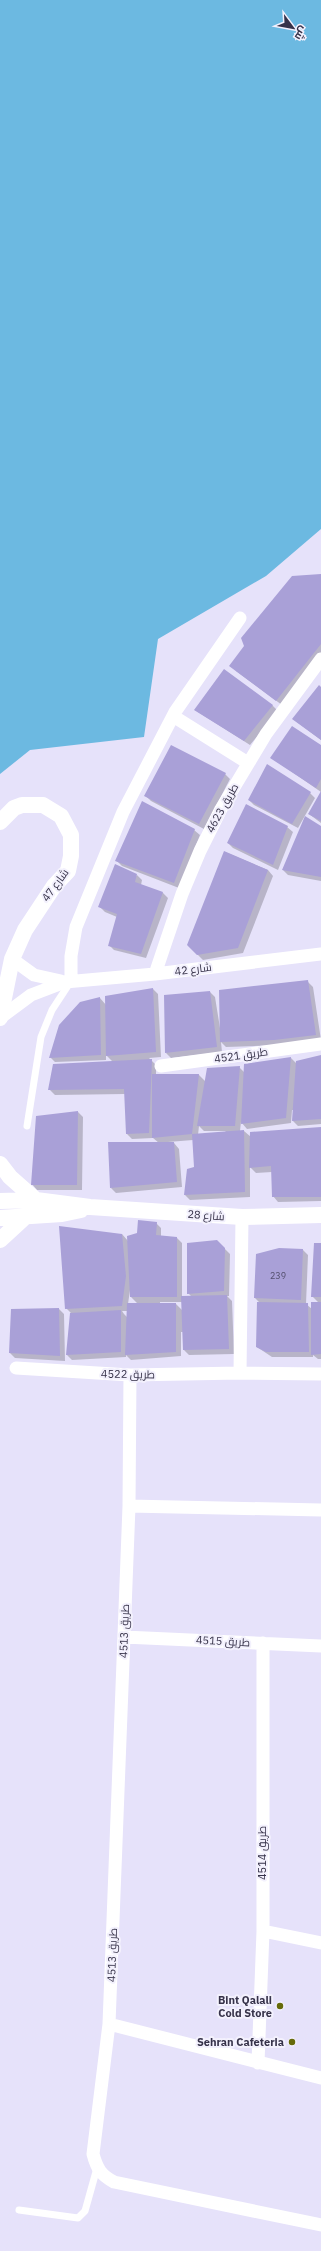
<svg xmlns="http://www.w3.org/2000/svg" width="321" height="2251" font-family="'IBM Plex Sans',Cairo,sans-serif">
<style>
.water{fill:#6cb9e1}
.shadow{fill:#0003;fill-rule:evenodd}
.building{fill:#a9a0d7}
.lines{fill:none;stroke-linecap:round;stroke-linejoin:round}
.service{stroke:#fff;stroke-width:7}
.minor{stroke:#fff;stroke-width:13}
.tertiary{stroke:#fff;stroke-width:16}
.poi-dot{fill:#666a0a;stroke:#f3f1fd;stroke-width:1.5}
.labels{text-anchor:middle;stroke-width:4;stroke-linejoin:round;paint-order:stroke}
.number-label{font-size:9px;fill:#534e6c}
.street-label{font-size:11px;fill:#363249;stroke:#f3f1fd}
.poi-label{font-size:11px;font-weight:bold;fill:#363249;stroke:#f3f1fd;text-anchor:end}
</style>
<rect width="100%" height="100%" fill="#e6e2fa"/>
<!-- water -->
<path class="water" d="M0 0H321V529L266 576 158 639 144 737 30 750 0 774Z"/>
<!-- shadow -->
<path class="shadow" d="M321 575V656L282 705 236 671Z
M321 688V740L293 719Z
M272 705 278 711 250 745 195 710Z
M321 747V792L272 758Z
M225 774 230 779 204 829 151 801 145 795Z
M310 793 315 798 298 828 254 805 249 800Z
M321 793V823L309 814Z
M287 827 293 832 278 870 233 848 228 843Z
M321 827V881L288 875 283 870Z
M194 830 200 835 179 888 122 866 117 861Z
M225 852 268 870 273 876 243 953 203 960 188 945Z
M137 875 142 880 141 885 163 893 168 898 146 958 114 950 109 945 117 917 105 912 100 907Z
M307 981 313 987 321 1040 280 1045 226 1047 221 1042 222 1052 171 1058 166 1053 210 992 215 997 220 1028Z
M153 989 158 994 161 1057 149 1058 156 1065V1075H199L205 1081 239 1067 245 1073V1065L291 1058 297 1064 321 1056V1124L298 1126 293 1121 294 1110H292L291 1123 247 1129 241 1122 240 1131H244L251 1137 321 1128V1201L278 1202 273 1196 272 1172 256 1173 250 1167V1197L190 1200 185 1195 195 1168 193 1140 168 1142 174 1143 179 1149 182 1187 116 1193 111 1188 159 1143 153 1138 132 1139 127 1134 125 1094 55 1095 50 1090 113 1062 106 1055V1060L55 1062 50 1057 100 998 106 1005ZM199 1126 204 1131H225L226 1132 198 1135Z
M78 1112 83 1117 82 1190H37L32 1184Z
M156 1223 161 1228V1236L177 1238 182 1243V1297H192L188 1293 217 1241 230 1254 229 1296H227L232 1301 234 1354 189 1355 184 1350 183 1332H181V1356L131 1360 126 1355V1357L72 1360 67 1355 72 1314 66 1308 122 1234 128 1241ZM130 1290 131 1297 138 1304H128ZM160 1302H182V1310L176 1304H160ZM122 1311H127V1317L124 1314Z
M321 1244V1359H318L313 1355V1357H272L257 1347 260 1303 255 1298 303 1250 308 1255 306 1304 312 1309 319 1303 312 1296Z
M59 1309 64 1314 65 1361 15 1358 10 1353 12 1310Z"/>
<!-- building -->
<path class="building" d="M321 574V644L276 701 229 666 244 646 241 638 292 576Z
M224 669 273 705 244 741 194 710Z
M319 685 321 687V740L292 719Z
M292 726 321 745V779L316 788 270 758Z
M171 745 226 773 199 824 144 796Z
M267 764 311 792 292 824 248 800Z
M321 791V821L308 814Z
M142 801 195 829 174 883 115 861Z
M246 804 288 826 273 865 227 843Z
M305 816 321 826V877L282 870Z
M224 851 268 870 238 948 197 955 187 945Z
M115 864 137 874 135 882 163 892 141 954 108 946 117 914 98 907Z
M308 980 316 1035 274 1040 220 1042 219 990Z
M153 988 156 1052 106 1056 105 996Z
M210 991 217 1047 165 1053 164 995Z
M100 997 101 1055 49 1058 59 1025 80 1002Z
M321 1055V1119L292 1121 296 1061Z
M291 1057 286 1118 241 1124 244 1064Z
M152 1059 149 1133 126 1134 124 1089 48 1090 53 1064Z
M240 1066 235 1126H197L207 1068Z
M152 1074H199L192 1134 152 1138Z
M78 1111 77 1185H31L36 1116Z
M321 1127V1197H272L271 1166 249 1168 250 1132Z
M244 1130 245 1192 184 1195 187 1169 194 1167 192 1134Z
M108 1142H174L177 1182 110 1188Z
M138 1220 157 1222 156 1235 177 1237V1297H130L127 1236 137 1233Z
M59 1226 122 1234 126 1276 122 1306 65 1309Z
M217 1240 225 1248 224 1291 187 1294V1243Z
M314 1243H321V1297H311Z
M279 1248 303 1249 301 1300 254 1298 256 1254Z
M227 1295 229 1349 183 1350 181 1296Z
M257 1302 308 1303 309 1352H266L256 1347Z
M311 1302H321V1354L311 1355Z
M127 1303H176V1352L125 1355Z
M59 1308 60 1356 9 1353 11 1309Z
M121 1310V1352L66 1355 70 1313Z"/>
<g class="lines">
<!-- service -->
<path class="service" d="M27 1126 41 1037 52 1010 71 981
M19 2210 78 2218 85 2211 97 2168"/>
<!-- minor -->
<path class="minor" d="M173 716 248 763
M12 959 34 975 61 981
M155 974 182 894 200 851 221 809 266 734 321 659
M71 981V956L76 927 123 812 175 712 240 618
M0 1018 31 995 65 982 155 974 321 954
M161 1066 321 1044
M16 1368 130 1375 240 1373 321 1374
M240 1373 242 1217
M130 1375 129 1506 109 2024 93 2154C97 2169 101 2175 114 2182L321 2225
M129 1506 321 1510
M124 1637 321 1646
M263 1931 321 1943
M109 2024 321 2078
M258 2063 263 1931V1643"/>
<!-- tertiary -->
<path class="tertiary" d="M0 822 14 808 22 805H43L61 816 71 835V856L68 871 54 886 25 930 12 959 0 1018
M0 1164 10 1177 36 1200
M0 1201 36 1200 90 1207 242 1217 321 1215
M0 1218 62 1214 81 1210
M0 1240 25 1217"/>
</g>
<!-- markers -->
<g class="poi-dot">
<circle cx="280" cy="2006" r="4"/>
<circle cx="292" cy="2042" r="4"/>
</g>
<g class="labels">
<!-- number labels -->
<g class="number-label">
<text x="278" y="1279">239</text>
</g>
<!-- street labels -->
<g class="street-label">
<text transform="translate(222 808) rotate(-61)" y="4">طريق 4623</text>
<text transform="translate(55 885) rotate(-54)" y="4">شارع 47</text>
<text transform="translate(193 969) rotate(-7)" y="4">شارع 42</text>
<text transform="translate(241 1055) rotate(-8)" y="4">طريق 4521</text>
<text transform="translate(206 1215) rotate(4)" y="4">شارع 28</text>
<text transform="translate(128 1374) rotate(1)" y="4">طريق 4522</text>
<text transform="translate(124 1631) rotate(-88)" y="4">طريق 4513</text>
<text transform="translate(223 1641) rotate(3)" y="4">طريق 4515</text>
<text transform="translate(262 1853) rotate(-90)" y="4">طريق 4514</text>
<text transform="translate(112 1955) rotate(-88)" y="4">طريق 4513</text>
</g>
<!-- poi labels -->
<g class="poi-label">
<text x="272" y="2004">Bint Qalali<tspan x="272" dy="13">Cold Store</tspan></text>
<text x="284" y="2046">Sehran Cafeteria</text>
</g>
</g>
<!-- north arrow -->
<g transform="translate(293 28) rotate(122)" stroke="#f3f1fd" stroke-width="3" paint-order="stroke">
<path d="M0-3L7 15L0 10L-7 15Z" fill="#363249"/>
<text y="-6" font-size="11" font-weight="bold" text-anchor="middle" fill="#363249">ش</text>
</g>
</svg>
